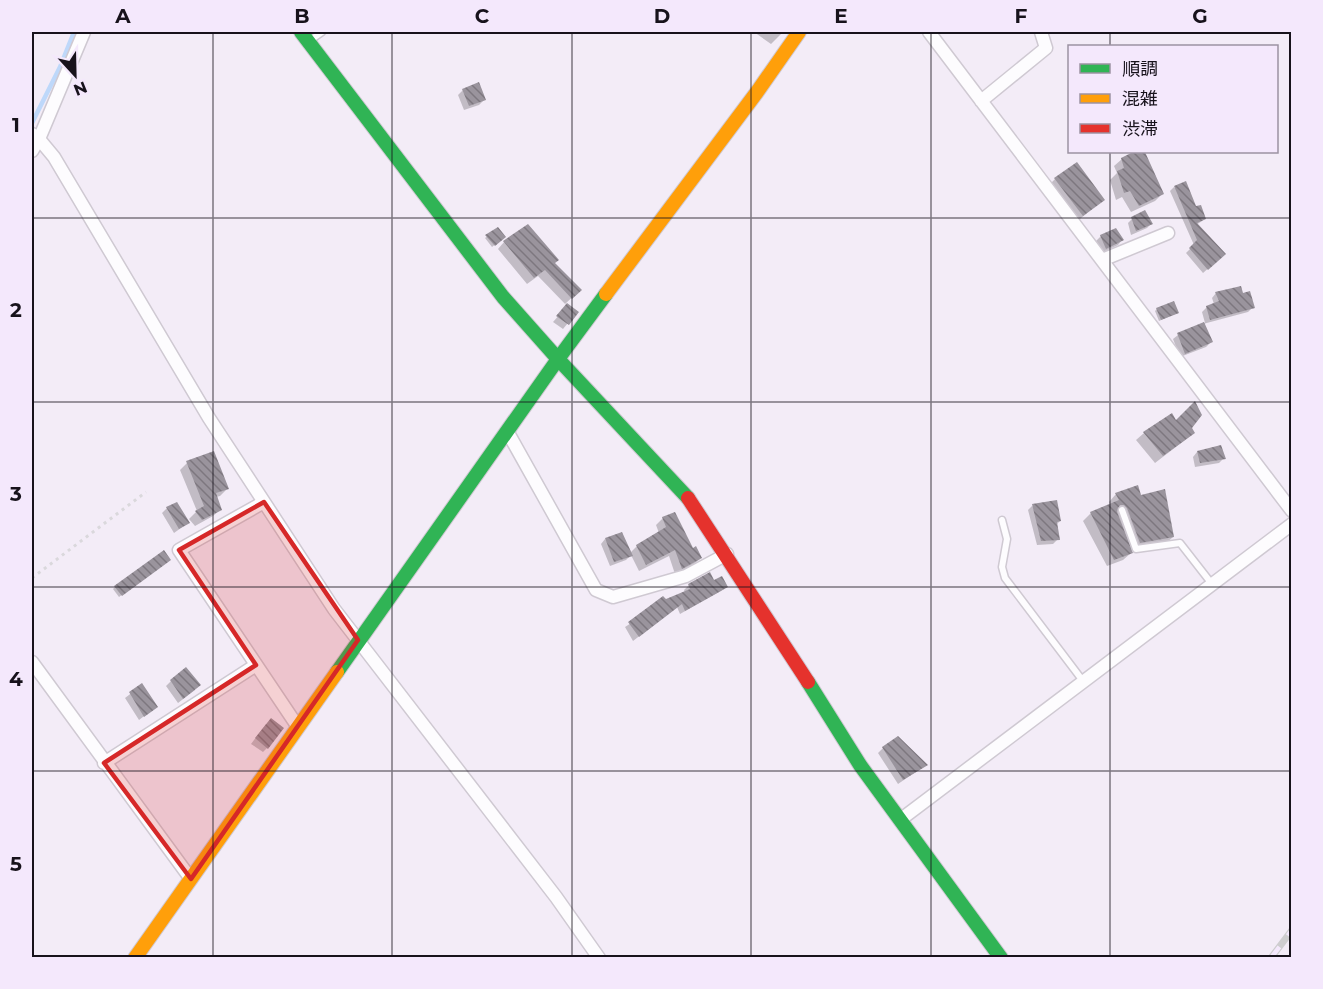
<svg xmlns="http://www.w3.org/2000/svg" width="1323" height="989" font-family="Montserrat,'Noto Sans JP',sans-serif">
<style>
.shadow{fill:#0003}
.lines{fill:none;stroke-linecap:round;stroke-linejoin:round}
.stream{stroke:#bed8fa;stroke-width:4.5}
.building{fill:url(#building-back-hatch)}
.lane-casing{stroke:#cfc9d2;stroke-width:9}
.street-casing{stroke:#cfc9d2;stroke-width:15}
.fast-casing{stroke:#cfc9d2;stroke-width:16}
.slow-casing{stroke:#cfc9d2;stroke-width:16}
.jam-casing{stroke:#cfc9d2;stroke-width:16}
.path{stroke:#dad8dc;stroke-width:3;stroke-dasharray:3 4.5;stroke-linecap:butt}
.lane{stroke:#fdfcfe;stroke-width:6}
.street{stroke:#fdfcfe;stroke-width:12}
.fast{stroke:#30b455;stroke-width:14}
.slow{stroke:#ff9f0a;stroke-width:14}
.jam{stroke:#e5322d;stroke-width:14}
.rail-casing{stroke:#cecdcf;stroke-width:7}
.rail{stroke:#f4e8fc;stroke-width:4.5;stroke-dasharray:14;stroke-linecap:butt}
.marked{fill:#d62828;fill-opacity:0.2;stroke:#d62828;stroke-width:4.5;stroke-linejoin:round}
.grid{fill:none;stroke:#17121b;stroke-width:1.5;stroke-opacity:0.55}
.neatline{fill:none;stroke:#17121b;stroke-width:2}
.grid-label{font-size:20px;text-anchor:middle;font-weight:bold;fill:#17121b}
</style>
<defs>
<pattern id="building-back-hatch" width="6" height="6" patternUnits="userSpaceOnUse" patternTransform="scale(1.5)"><rect width="6" height="6" fill="#9a949d"/><path d="M-1 5l2 2M0 0l6 6M5-1l2 2" fill="none" stroke="#7d777f"/></pattern>
</defs>
<rect width="100%" height="100%" fill="#f3ecf7"/>
<!-- shadow -->
<path class="shadow" d="M754 32H783L771 44Z
M463 90 484 100 479 105 464 110 458 95Z
M1136 152H1143L1162 194 1155 201 1131 212 1122 197 1116 200 1110 180 1117 173 1114 166 1122 159Z
M1055 179 1103 200 1075 223 1048 186Z
M1174 187 1205 219 1196 225 1220 258 1203 273 1186 253 1194 245 1170 191Z
M1132 219 1151 224 1147 228 1131 235 1128 223Z
M497 229 504 237 492 247 485 238Z
M1101 236 1122 240 1118 245 1101 253 1096 241Z
M504 242 554 264 580 290 565 304 577 312 563 329 553 322 567 306 538 276 527 284 498 249Z
M1216 293 1242 295 1253 307 1248 312 1203 324 1211 342 1206 347 1180 357 1173 339 1178 335 1205 323 1202 312 1207 307 1214 304 1212 298Z
M1157 309 1175 314 1159 321 1155 311Z
M1171 415 1176 423 1190 428 1185 440 1155 463 1136 440 1144 433Z
M1197 452 1224 458 1219 463 1195 467 1193 457Z
M187 463 227 489 220 496 216 497 220 510 213 516 195 526 189 519 197 511 180 470Z
M1116 494 1140 497 1173 537 1165 544 1130 550 1131 553 1123 560 1107 566 1083 521 1091 513 1110 505 1109 502Z
M1032 506 1060 521 1056 525 1058 539 1053 544 1037 545 1028 510Z
M167 508 188 523 174 533 162 513Z
M663 518 701 558 694 564 675 574 669 556 639 571 631 555 626 560 610 566 601 544 605 539 630 553 637 546 659 533 656 525Z
M167 561 119 597 113 589 115 587Z
M713 581 726 587 721 591 680 614 677 607 633 641 625 627 665 601 685 593 684 590 689 585Z
M171 681 195 690 178 703 166 686Z
M142 685 156 707 139 720 125 698Z
M266 724 267 748 263 752 251 744Z
M883 748 926 765 898 784 878 753Z"/>
<g class="lines">
<!-- stream -->
<path class="stream" d="M32 123 60 67 74 32"/>
</g>
<!-- building -->
<path class="building" d="M479 82 486 100 469 106 462 89Z
M1133 152H1145L1164 194 1139 206 1130 191 1124 193 1117 171 1124 168 1121 158Z
M1077 162 1105 200 1083 216 1054 178Z
M1186 181 1196 206 1201 205 1206 219 1197 223 1226 254 1208 270 1189 248 1197 240 1174 186Z
M1145 210 1153 224 1136 231 1131 217Z
M528 224 559 260 555 263 582 290 572 299 545 270 534 278 503 241Z
M498 227 506 237 495 246 485 235Z
M1116 228 1124 240 1106 249 1100 235Z
M1241 286 1243 293 1250 291 1255 308 1210 320 1206 306 1219 301 1215 292Z
M1174 301 1179 313 1161 320 1156 308Z
M567 303 579 312 569 325 556 316Z
M1204 322 1213 342 1185 354 1177 333Z
M1195 401 1202 415 1192 428 1195 433 1163 456 1143 432 1172 413 1176 420Z
M1221 445 1226 459 1200 463 1197 451Z
M214 451 229 489 216 493 222 510 202 520 195 511 204 506 186 461Z
M1138 485 1141 495 1165 489 1174 537 1140 543 1127 508 1124 505H1120L1117 512 1133 553 1114 560 1090 512 1119 500 1115 493Z
M1057 500 1061 521 1057 522 1060 540 1041 541 1032 504Z
M177 502 190 523 179 529 166 507Z
M675 512 693 548 696 546 702 558 682 569 675 550 646 565 636 545 666 527 662 517Z
M622 532 633 556 614 562 605 538Z
M164 550 171 560 122 596 114 586Z
M710 572 714 580 722 576 728 587 685 611 682 604 639 637 628 622 663 596 666 599 690 589 688 584Z
M186 667 201 685 183 699 170 680Z
M142 683 158 707 144 717 129 692Z
M271 718 284 728 268 749 255 738Z
M898 736 928 765 903 780 882 747Z"/>
<g class="lines">
<!-- lane casing -->
<g class="lane-casing">
<path id="lane" d="M309 41 322 32
M1122 510 1136 549 1180 543 1212 584
M1002 520 1007 539 1002 567 1005 578 1083 681"/>
</g>
<!-- street casing -->
<g class="street-casing">
<path id="street" d="M929 32 1292 511
M981 101 1046 48 1041 32
M32 134 39 139 54 157 209 418 334 609 556 897 599 958
M32 151 39 139 84 32
M1102 260 1168 233
M507 431 596 590 613 597 686 576 727 554
M264 502 179 550 298 727
M32 662 191 879
M104 763 256 665
M900 820 1292 524"/>
</g>
<!-- fast casing -->
<g class="fast-casing">
<path id="fast" d="M301 32 503 297 558 359 688 498
M337 672 558 359 606 294
M808 682 860 765 1001 958"/>
</g>
<!-- slow casing -->
<g class="slow-casing">
<path id="slow" d="M606 294 757 92 799 32
M135 958 337 672"/>
</g>
<!-- jam casing -->
<g class="jam-casing">
<path id="jam" d="M688 498 808 682"/>
</g>
<!-- path -->
<path class="path" d="M32 578 146 492"/>
<!-- lane -->
<use href="#lane" class="lane"/>
<!-- street -->
<use href="#street" class="street"/>
<!-- fast -->
<use href="#fast" class="fast"/>
<!-- slow -->
<use href="#slow" class="slow"/>
<!-- jam -->
<use href="#jam" class="jam"/>
<!-- rail casing -->
<g class="rail-casing">
<path id="rail" d="M1271 958 1292 930
M1291 958 1292 957"/>
</g>
<!-- rail -->
<use href="#rail" class="rail"/>
</g>
<!-- marked area -->
<path class="marked" d="M264 502 358 640 191 879 104 763 256 665 179 550Z"/>
<!-- grid -->
<path class="grid" d="M213 32V958M392 32V958M572 32V958M751 32V958M931 32V958M1110 32V46M1110 152V958M32 218H1292M32 402H1292M32 587H1292M32 771H1292"/>
<!-- border -->
<rect width="1323" height="989" fill="none" stroke="#f4e8fc" stroke-width="66"/>
<!-- legend -->
<rect x="1068" y="45" width="210" height="108" fill="#f4e8fc" stroke="#9c92a2" stroke-width="1.5"/>
<rect x="1080" y="64" width="30" height="9" fill="#30b455" stroke="#9c92a2" stroke-width="1.5"/>
<text x="1122" y="75" font-size="18" fill="#17121b">順調</text>
<rect x="1080" y="94" width="30" height="9" fill="#ff9f0a" stroke="#9c92a2" stroke-width="1.5"/>
<text x="1122" y="105" font-size="18" fill="#17121b">混雑</text>
<rect x="1080" y="124" width="30" height="9" fill="#e5322d" stroke="#9c92a2" stroke-width="1.5"/>
<text x="1122" y="135" font-size="18" fill="#17121b">渋滞</text>
<!-- north arrow -->
<g transform="translate(75 75) rotate(158)" stroke="#f4e8fc" stroke-width="4.5" paint-order="stroke">
<path d="M0-4.5L10 22L0 15L-10 22Z" fill="#17121b"/>
<text y="-9" font-size="16" font-weight="bold" text-anchor="middle" fill="#17121b">N</text>
</g>
<rect x="33" y="33" width="1257" height="923" class="neatline"/>
<g class="grid-label">
<text x="123" y="23">A</text>
<text x="302" y="23">B</text>
<text x="482" y="23">C</text>
<text x="662" y="23">D</text>
<text x="841" y="23">E</text>
<text x="1021" y="23">F</text>
<text x="1200" y="23">G</text>
<text x="16" y="132">1</text>
<text x="16" y="317">2</text>
<text x="16" y="501">3</text>
<text x="16" y="686">4</text>
<text x="16" y="871">5</text>
</g>
</svg>
